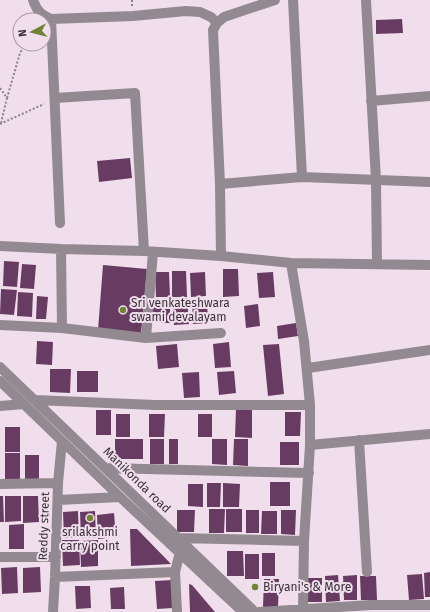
<svg xmlns="http://www.w3.org/2000/svg" width="430" height="612" font-family="'Fira Sans',sans-serif">
<style>
.building{fill:#683c62}
.lines{fill:none;stroke-linecap:round;stroke-linejoin:round}
.path{stroke:#8d818b;stroke-width:2;stroke-dasharray:2 2;stroke-linecap:butt}
.minor{stroke:#928a90;stroke-width:10}
.poi-dot{fill:#6f8435;stroke:#f1deed;stroke-width:1.5}
.labels{text-anchor:middle;stroke-width:4;stroke-linejoin:round;paint-order:stroke}
.poi-label{font-size:12px;fill:#383137;stroke:#f1deed;text-anchor:start}
.street-label{font-size:12px;fill:#383137;stroke:#f1deed}
</style>
<rect width="100%" height="100%" fill="#f1deed"/>
<!-- building -->
<path class="building" d="M402 19 403 33 376 34V20Z
M130 158 132 178 99 182 97 161Z
M4 261 19 262 17 287 3 286Z
M22 264 36 265 34 289 20 288Z
M103 265 147 269 141 334 98 330Z
M223 269H238L239 296 223 297Z
M172 271H186L187 297H172Z
M155 272H169L170 297H156Z
M205 272 206 296 191 297 190 273Z
M273 272 275 297 259 298 257 273Z
M1 289 17 290 14 315 0 314Z
M18 292 33 293 32 317 17 316Z
M37 296 48 297 46 319H36Z
M187 298 189 324 174 325 172 299Z
M170 299V323H153V300Z
M192 299H207L208 323 193 324Z
M258 304 260 326 246 328 244 306Z
M296 323 298 336 278 339 277 326Z
M37 341 53 342 52 365 36 364Z
M229 342 231 367 215 368 213 344Z
M177 344 179 367 158 369 156 346Z
M279 344 284 394 268 396 263 345Z
M50 369H71L70 393 50 392Z
M77 371H98V392H77Z
M234 371 236 393 219 395 217 372Z
M199 372 200 397 184 398 182 373Z
M236 409H252V438L235 437Z
M96 410H111V435H96Z
M285 412H301L300 436H285Z
M116 414H130V437H116Z
M149 414H165L164 437H149Z
M198 414H212V437H198Z
M5 427H20V452H5Z
M115 439H143V459H115Z
M150 439H164V464H150Z
M169 439H178V464H169Z
M212 439H227V465L212 464Z
M234 439H248V466L233 465Z
M280 442H299V465H280Z
M5 453H20V479H5Z
M25 455H39V479H25Z
M270 482H290V506H270Z
M207 483H221L220 507H207Z
M223 483 240 484 239 507H223Z
M188 484H203V507L188 506Z
M0 496H3L4 522H0Z
M5 496H21V521L5 522Z
M23 496H38L39 522 23 523Z
M209 509H225L224 533H209Z
M226 509H242V532H226Z
M177 510H195L194 532H177Z
M246 510H259V533H246Z
M281 510H296L295 535 281 534Z
M78 511 79 537 64 538 63 512Z
M95 511 96 538H81L80 512Z
M262 511H277V534H261Z
M114 513 116 537 98 539 97 515Z
M24 524V549H9V525Z
M130 529H137L171 564 131 566Z
M62 540H79L80 565 63 566Z
M98 540V566L81 567 80 541Z
M227 551H243L244 576H227Z
M262 553H275V576H262Z
M245 554H259V579H245Z
M17 567 18 593 2 594 1 568Z
M40 567 41 592 23 593V568Z
M430 572V597H425L424 573Z
M422 574 424 599 409 600 407 575Z
M338 575 340 601 326 602 325 576Z
M357 575V600H344L343 576Z
M360 576H376L377 600H361Z
M307 578H322V602H307Z
M264 579H279L278 607H263Z
M172 580 173 608 157 609 155 581Z
M189 584 192 585 215 612H190Z
M75 586H90L91 608 76 609Z
M124 587 125 609H111L110 588Z"/>
<g class="lines">
<!-- path -->
<path class="path" d="M132 0V6
M0 88 7 98 1 123
M7 98 20 53 25 44
M0 124 44 104"/>
<!-- minor -->
<path class="minor" d="M33 0C37 11 40 14 51 19L133 16 186 11 200 12 211 17 217 23
M366 0 376 180 377 264
M51 19 60 223
M55 98 135 93 144 251
M371 101 430 96
M302 177 430 182
M220 184 302 177 293 0
M0 246 61 249 144 251 221 256 291 263 430 265
M61 249 62 328
M221 256 220 184 213 30 217 23 224 17 275 0
M291 263 304 341 310 405V445L304 541 303 609
M0 325 62 328 146 338 221 333
M146 338 153 252
M0 367 255 612
M308 368 430 350
M0 381 120 497 243 612
M35 400 155 405H310
M0 406 24 404
M359 440 367 572
M310 445 430 434
M106 468 309 473
M0 484 58 483
M58 500 120 497
M178 538 304 541
M0 557H56
M55 577 175 572
M53 612 55 577 58 483 62 441
M177 612 175 572 180 552
M259 612 371 605H430"/>
</g>
<!-- markers -->
<g class="poi-dot">
<circle cx="123" cy="310" r="4"/>
<circle cx="90" cy="518" r="4"/>
<circle cx="255" cy="587" r="4"/>
</g>
<g class="labels">
<!-- poi labels -->
<g class="poi-label">
<text x="131" y="307">Sri venkateshwara<tspan x="131" dy="14">swami devalayam</tspan></text>
<text x="90" y="536" text-anchor="middle">srilakshmi<tspan x="90" dy="14">carry point</tspan></text>
<text x="263" y="591">Biryani's &amp; More</text>
</g>
<!-- street labels -->
<g class="street-label">
<text transform="translate(137 480) rotate(44)" y="4">Manikonda road</text>
<text transform="translate(44 526) rotate(-88)" y="4">Reddy street</text>
</g>
</g>
<!-- north arrow -->
<g transform="translate(32 32) rotate(263)"><circle r="19" fill="#f1deed" stroke="#a799a4"/>
<path d="M0-3L7 15L0 10L-7 15Z" fill="#6f8435"/>
<text y="-6" font-size="11" font-weight="bold" text-anchor="middle" fill="#383137">N</text>
</g>
</svg>
